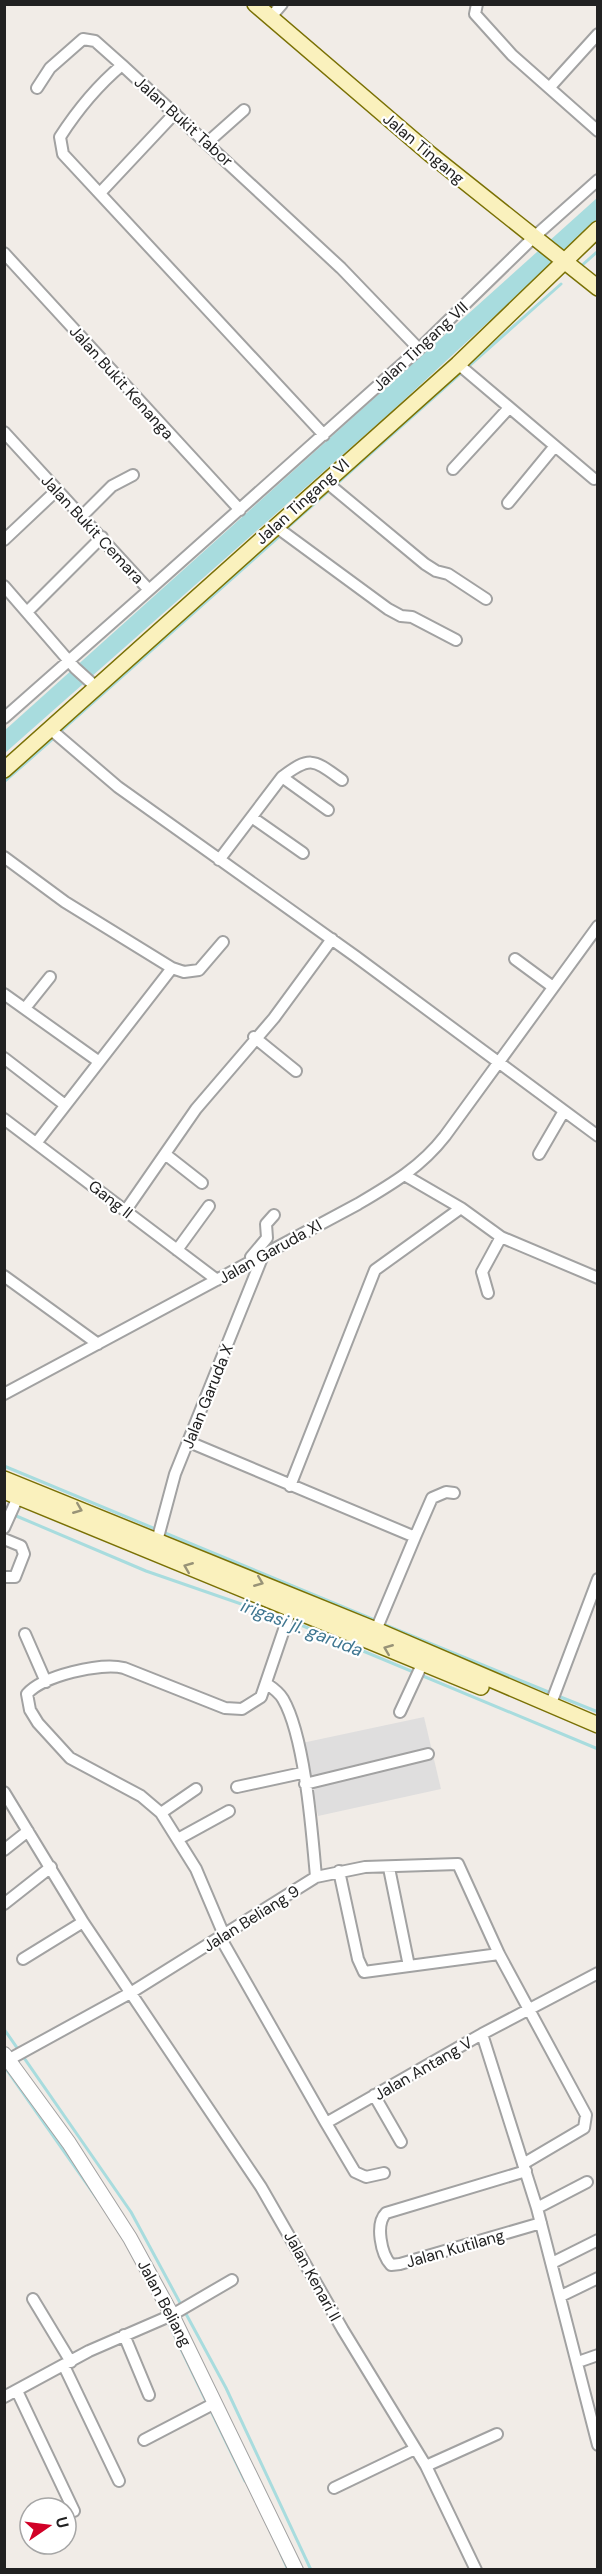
<svg xmlns="http://www.w3.org/2000/svg" width="602" height="2574" font-family="'DM Sans',sans-serif">
<style>
.residential{fill:#dfdede}
.water{fill:#a8dcde}
.lines{fill:none;stroke-linecap:round;stroke-linejoin:round}
.stream{stroke:#a8dcde;stroke-width:3}
.minor-casing{stroke:#a2a2a2;stroke-width:14}
.tertiary-casing{stroke:#a2a2a2;stroke-width:16}
.secondary-casing{stroke:#7a7105;stroke-width:18}
.minor{stroke:#fff;stroke-width:10}
.tertiary{stroke:#fff;stroke-width:14}
.secondary{stroke:#faf1bd;stroke-width:15}
.oneway{stroke:#989377}
.labels{text-anchor:middle;stroke-width:4.5;stroke-linejoin:round;paint-order:stroke}
.street-label{font-size:16px;fill:#212121;stroke:#fff}
.water-label{font-size:18px;font-style:italic;fill:#407791;stroke:#fff}
</style>
<rect width="100%" height="100%" fill="#f1ece7"/>
<!-- residential -->
<path class="residential" d="M424 1717 441 1789 318 1816 302 1743Z"/>
<!-- water -->
<path class="water" d="M597 198V221L391 412 5 753 4 731Z"/>
<g class="lines">
<!-- stream -->
<path class="stream" d="M579 268 598 251
M285 530 561 284
M60 732 281 535
M4 782 55 737
M4 1466 377 1621
M14 1515 146 1571 296 1623 598 1749
M383 1624 551 1693
M558 1696 598 1712
M4 2029 131 2212 226 2388 311 2570
M4 2066 98 2200
M167 2320 207 2403
M210 2409 245 2481
M281 2554 288 2570"/>
<!-- minor casing -->
<g class="minor-casing">
<path id="minor" d="M477 4 475 14 512 55 598 131
M270 18 282 4
M550 87 598 34
M37 88 50 68 83 39 95 41 122 65
M208 142 244 110
M100 193 175 113
M4 253 240 510
M458 364 594 479
M4 432 149 590 419 349 534 237 598 180
M324 435 63 154 60 137C78 109 97 86 122 65L341 268 419 349
M453 469 509 408
M325 481 425 564 436 571 448 574 486 599
M508 503 555 446
M83 515 112 486 133 475
M275 526 388 609 401 616 412 617 456 640
M4 540 57 490
M4 586 75 668 96 687
M27 612 102 537
M4 718 149 590
M49 728 118 787 355 956 598 1136
M282 777 328 810
M253 818 303 853
M4 857 65 902 172 968 184 972 199 970 223 942
M219 860 282 777C311 755 314 760 342 780
M515 959 553 987
M4 994 98 1061
M26 1007 50 977
M254 1037 296 1071
M4 1058 65 1105
M4 1119 217 1280
M37 1142 172 968
M165 1154 202 1183
M539 1154 564 1111
M406 1176 461 1208 501 1237 598 1278
M126 1210 196 1109 274 1018 332 939
M177 1250 209 1206
M251 1257 267 1238 266 1224 274 1215
M4 1276 98 1344
M488 1293 482 1272 501 1237
M4 1394 358 1204C392 1184 421 1167 445 1136L598 926
M189 1442 415 1537 376 1630
M290 1486 375 1270 461 1208
M4 1528 18 1497
M415 1537 432 1498 446 1492 454 1493
M4 1539 21 1546 24 1554 15 1577H4
M157 1541 175 1474 264 1253
M25 1634 46 1682
M550 1706 598 1579
M400 1712 425 1658
M305 1784 428 1754
M237 1787 302 1773
M4 1792 83 1922 261 2187 343 2330 426 2466 476 2570
M161 1813 196 1789
M178 1839 229 1811
M4 1850 28 1831
M389 1868 409 1966
M339 1871 358 1959 364 1972 499 1954
M316 1877 365 1867 458 1864 499 1954 586 2115 584 2128 523 2164
M4 1904 51 1867
M224 1935 196 1869 161 1813 141 1796 70 1758 38 1723 30 1710 27 1694C42 1676 101 1662 124 1668L225 1708 242 1709 261 1697 291 1609
M220 1937 326 2123
M23 1959 83 1922
M482 2034 537 2208 598 2445
M8 2060 132 1992 316 1877C312 1832 305 1737 283 1699 279 1692 273 1688 267 1684
M374 2095 401 2142
M526 2171 386 2213C375 2224 381 2254 391 2265L400 2264 541 2223
M384 2173 366 2177 355 2172 326 2123 482 2034 598 1973
M537 2208 587 2182
M552 2263 598 2240
M561 2296 598 2278
M33 2299 71 2362
M124 2335 149 2395
M578 2362 598 2355
M64 2366 119 2481
M17 2391 74 2511
M4 2397 89 2351 172 2315 232 2280
M144 2440 215 2403
M426 2466 497 2434
M334 2488 415 2449"/>
</g>
<!-- tertiary casing -->
<g class="tertiary-casing">
<path id="tertiary" d="M4 2054 69 2143 130 2238 172 2315 296 2570"/>
</g>
<!-- secondary casing -->
<g class="secondary-casing">
<path id="secondary" d="M255 4 430 154 598 288
M4 770 458 364 598 229
M4 1479 376 1630 598 1725
M4 1491 481 1687"/>
</g>
<!-- minor -->
<use href="#minor" class="minor"/>
<!-- tertiary -->
<use href="#tertiary" class="tertiary"/>
<!-- secondary -->
<use href="#secondary" class="secondary"/>
</g>
<!-- one-way arrows -->
<defs><path id="oneway-chevron" d="M-2-3.5L2.5 0L-2 3.5" fill="none" stroke-width="1.6" stroke-linecap="round" stroke-linejoin="round" transform="scale(1.5)"/></defs>
<g class="oneway">
<use href="#oneway-chevron" transform="translate(78 1509) rotate(22)"/>
<use href="#oneway-chevron" transform="translate(188 1567) rotate(-158)"/>
<use href="#oneway-chevron" transform="translate(259 1582) rotate(22)"/>
<use href="#oneway-chevron" transform="translate(388 1649) rotate(-158)"/>
</g>
<g class="labels">
<!-- street labels -->
<g class="street-label">
<text transform="translate(184 121) rotate(42)" y="6">Jalan Bukit Tabor</text>
<text transform="translate(424 148) rotate(40)" y="6">Jalan Tingang</text>
<text transform="translate(420 346) rotate(-43)" y="6">Jalan Tingang VII</text>
<text transform="translate(122 382) rotate(48)" y="6">Jalan Bukit Kenanga</text>
<text transform="translate(302 501) rotate(-42)" y="6">Jalan Tingang VI</text>
<text transform="translate(93 529) rotate(47)" y="6">Jalan Bukit Cemara</text>
<text transform="translate(111 1199) rotate(38)" y="6">Gang II</text>
<text transform="translate(270 1251) rotate(-29)" y="6">Jalan Garuda XI</text>
<text transform="translate(207 1396) rotate(-68)" y="6">Jalan Garuda X</text>
<text transform="translate(251 1918) rotate(-32)" y="6">Jalan Beliang 9</text>
<text transform="translate(423 2068) rotate(-30)" y="6">Jalan Antang V</text>
<text transform="translate(455 2248) rotate(-16)" y="6">Jalan Kutilang</text>
<text transform="translate(313 2276) rotate(61)" y="6">Jalan Kenari II</text>
<text transform="translate(165 2303) rotate(62)" y="6">Jalan Beliang</text>
</g>
<!-- water labels -->
<g class="water-label">
<text transform="translate(302 1628) rotate(21)" y="6">irigasi jl. garuda</text>
</g>
</g>
<!-- border -->
<rect width="602" height="2574" fill="none" stroke="#212121" stroke-width="12"/>
<!-- north arrow -->
<g transform="translate(48 2526) rotate(76)"><circle r="28" fill="#ffffff" stroke="#a6a6a6" stroke-width="1.5"/>
<path d="M0-4.5L10 22L0 15L-10 22Z" fill="#d10127"/>
<text y="-9" font-size="16" font-weight="bold" text-anchor="middle" fill="#212121">U</text>
</g>
</svg>
